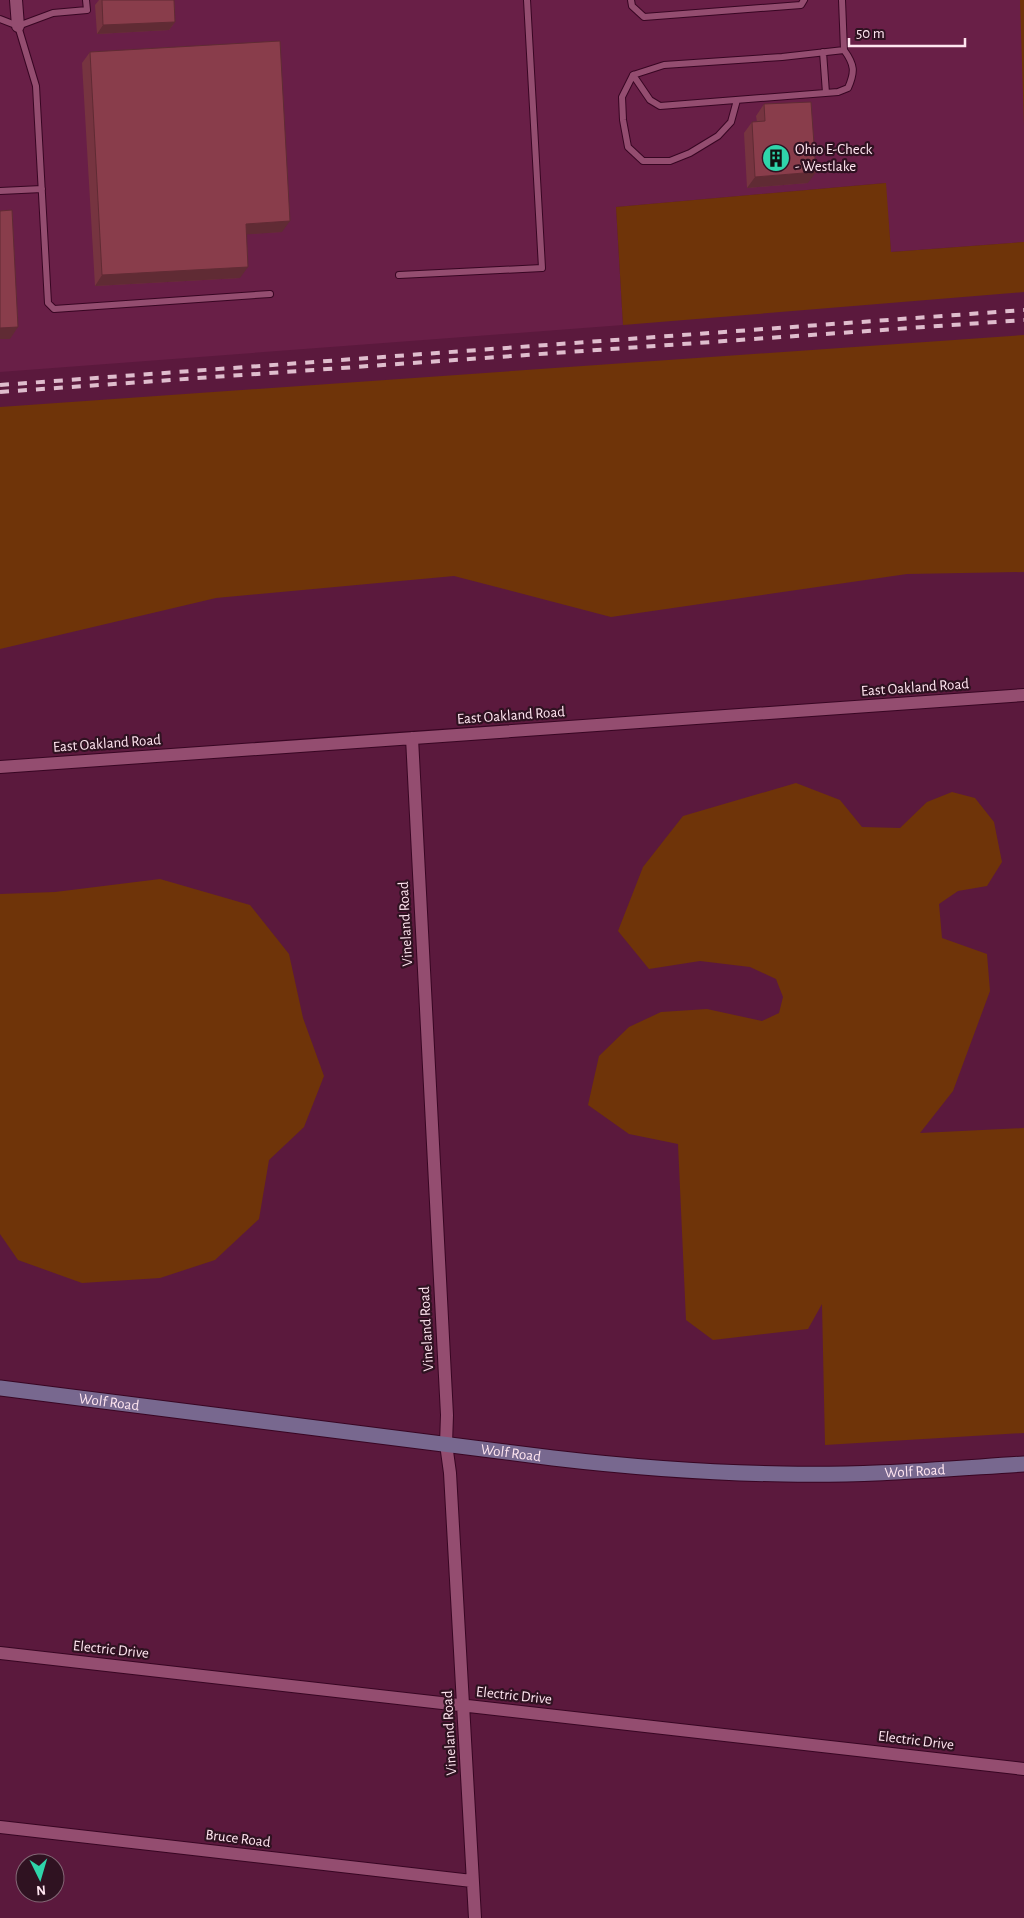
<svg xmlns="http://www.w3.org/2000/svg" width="1024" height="1918" font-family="'Alegreya Sans',sans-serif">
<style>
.built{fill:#691f47}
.green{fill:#6f3409}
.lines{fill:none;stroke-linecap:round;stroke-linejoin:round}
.lane-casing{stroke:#380623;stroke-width:8}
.street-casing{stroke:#380623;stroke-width:14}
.secondary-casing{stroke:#380623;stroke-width:17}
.lane{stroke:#944d70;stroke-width:6}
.street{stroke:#944d70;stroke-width:12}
.secondary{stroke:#78688f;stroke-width:15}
.rail{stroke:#dfbdcd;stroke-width:4;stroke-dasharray:9 9;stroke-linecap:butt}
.wall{fill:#763440}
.shaded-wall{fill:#602b34}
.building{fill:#893d4b;stroke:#602b34}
.labels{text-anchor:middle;stroke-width:4.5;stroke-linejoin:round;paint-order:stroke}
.poi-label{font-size:15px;fill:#ffe5f0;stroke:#2f1221;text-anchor:start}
.street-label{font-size:15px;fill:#ffe5f0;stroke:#2f1221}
</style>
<rect width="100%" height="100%" fill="#5b193d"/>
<!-- built -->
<path class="built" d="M0 0H1024V242L891 252 885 183 616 207 623 325 0 372Z"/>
<!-- green -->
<path class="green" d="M1020 0H1024V126Z
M886 183 891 252 1024 242V292L623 325 616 207Z
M1024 335V572L907 574 611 617 454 576 216 598 0 649V407Z
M796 783 840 800 862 827 900 828 927 802 952 792 975 798 994 822 1002 862 987 886 958 891 939 904 942 938 987 954 990 991 953 1091 920 1133 1024 1128V1433L825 1445 822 1304 808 1329 713 1340 686 1320 678 1144 629 1134 588 1105 599 1056 629 1027 661 1012 707 1009 762 1021 779 1013 783 997 776 979 750 967 700 961 649 969 618 931 643 867 683 816Z
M160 879 250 905 289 954 303 1018 324 1076 304 1127 269 1160 259 1219 215 1260 160 1278 82 1283 18 1260 0 1234V894L55 892Z"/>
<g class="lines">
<!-- lane casing -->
<g class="lane-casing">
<path id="lane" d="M631 0 632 6 644 17 801 5 804 0
M0 19 18 26 53 13 87 10 86 0
M18 26 36 86 48 303 54 309 270 294
M823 52 826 93
M633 75 650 100 660 106 838 92 848 88C855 72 855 65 844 50
M737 100 731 122 718 136 690 153 670 161H643L628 147 623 120 622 97 633 75 664 65 782 57 844 50 842 0
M0 191 42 189
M399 275 542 268 527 0"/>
</g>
<!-- street casing -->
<g class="street-casing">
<path id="street" d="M16 0 18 26
M412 738 447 1415 446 1444 450 1473 475 1918
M0 767 1024 695
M0 1653 1024 1769
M0 1827 472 1881"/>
</g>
<!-- secondary casing -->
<g class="secondary-casing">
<g id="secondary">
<path id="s1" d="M0 1388 553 1458C630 1467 707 1473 784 1474 864 1476 944 1469 1024 1464"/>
</g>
</g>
<!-- lane -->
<use href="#lane" class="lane"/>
<!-- street -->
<use href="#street" class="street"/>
<!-- secondary -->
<use href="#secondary" class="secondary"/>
<!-- rail -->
<path class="rail" d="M0 385 1024 310
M0 392 1024 320"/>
</g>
<!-- wall -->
<path class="wall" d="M99 0H174L175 22 169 30 97 34 95 5Z
M90 52 282 232 246 234 240 278 95 286 82 63Z
M764 104 808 183 747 188 744 133 752 122H757L756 116Z"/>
<!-- shaded-wall -->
<path class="shaded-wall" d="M175 22 169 30 97 34 103 25Z
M816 172 808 183 747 188 755 177Z
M290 221 282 232 238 235 246 224Z
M248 267 240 278 95 286 102 275Z
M18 327 10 339H0V328Z"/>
<!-- building -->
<path class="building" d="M102 0H174L175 22 103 25Z
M280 41 290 221 246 224 248 267 102 275 90 52Z
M811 102 816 172 755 177 752 122 765 121 764 104Z
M12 210 18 327 0 328V211Z"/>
<!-- icons -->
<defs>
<g id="building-disc" transform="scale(1.4375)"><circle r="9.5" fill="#2fd4aa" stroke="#2f1221"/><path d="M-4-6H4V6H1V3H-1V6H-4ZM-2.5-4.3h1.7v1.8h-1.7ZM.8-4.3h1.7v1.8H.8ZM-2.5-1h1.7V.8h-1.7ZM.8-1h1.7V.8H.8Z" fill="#111"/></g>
</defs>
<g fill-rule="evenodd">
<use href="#building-disc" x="776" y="158"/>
</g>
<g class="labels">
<!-- poi labels -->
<g class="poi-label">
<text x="795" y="154">Ohio E-Check<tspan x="795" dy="17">- Westlake</tspan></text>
</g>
<!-- street labels -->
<g class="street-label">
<text transform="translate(915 687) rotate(-4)" y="5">East Oakland Road</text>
<text transform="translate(511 715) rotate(-4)" y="5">East Oakland Road</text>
<text transform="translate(107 743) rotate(-4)" y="5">East Oakland Road</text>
<text transform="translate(405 924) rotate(-93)" y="5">Vineland Road</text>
<text transform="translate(426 1329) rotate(-93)" y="5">Vineland Road</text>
<text dy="5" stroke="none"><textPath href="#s1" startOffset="110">Wolf Road</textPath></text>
<text dy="5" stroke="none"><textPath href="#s1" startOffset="515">Wolf Road</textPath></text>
<text dy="5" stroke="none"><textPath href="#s1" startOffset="920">Wolf Road</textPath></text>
<text transform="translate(111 1649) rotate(6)" y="5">Electric Drive</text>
<text transform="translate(514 1695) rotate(6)" y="5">Electric Drive</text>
<text transform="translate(449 1733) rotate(-93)" y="5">Vineland Road</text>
<text transform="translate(916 1740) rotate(7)" y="5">Electric Drive</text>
<text transform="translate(238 1838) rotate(7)" y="5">Bruce Road</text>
</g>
</g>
<!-- north arrow -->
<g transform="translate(40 1878) rotate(175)"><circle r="24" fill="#2f1221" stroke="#826674"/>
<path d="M0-4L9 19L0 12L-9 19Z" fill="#2fd4aa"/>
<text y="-8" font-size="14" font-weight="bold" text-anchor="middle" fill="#ffe5f0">N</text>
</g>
<!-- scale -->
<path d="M849 38v8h116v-8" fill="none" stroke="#ffe5f0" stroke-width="2.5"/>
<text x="856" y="38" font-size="15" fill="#ffe5f0" stroke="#2f1221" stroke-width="4" paint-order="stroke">50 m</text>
</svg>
